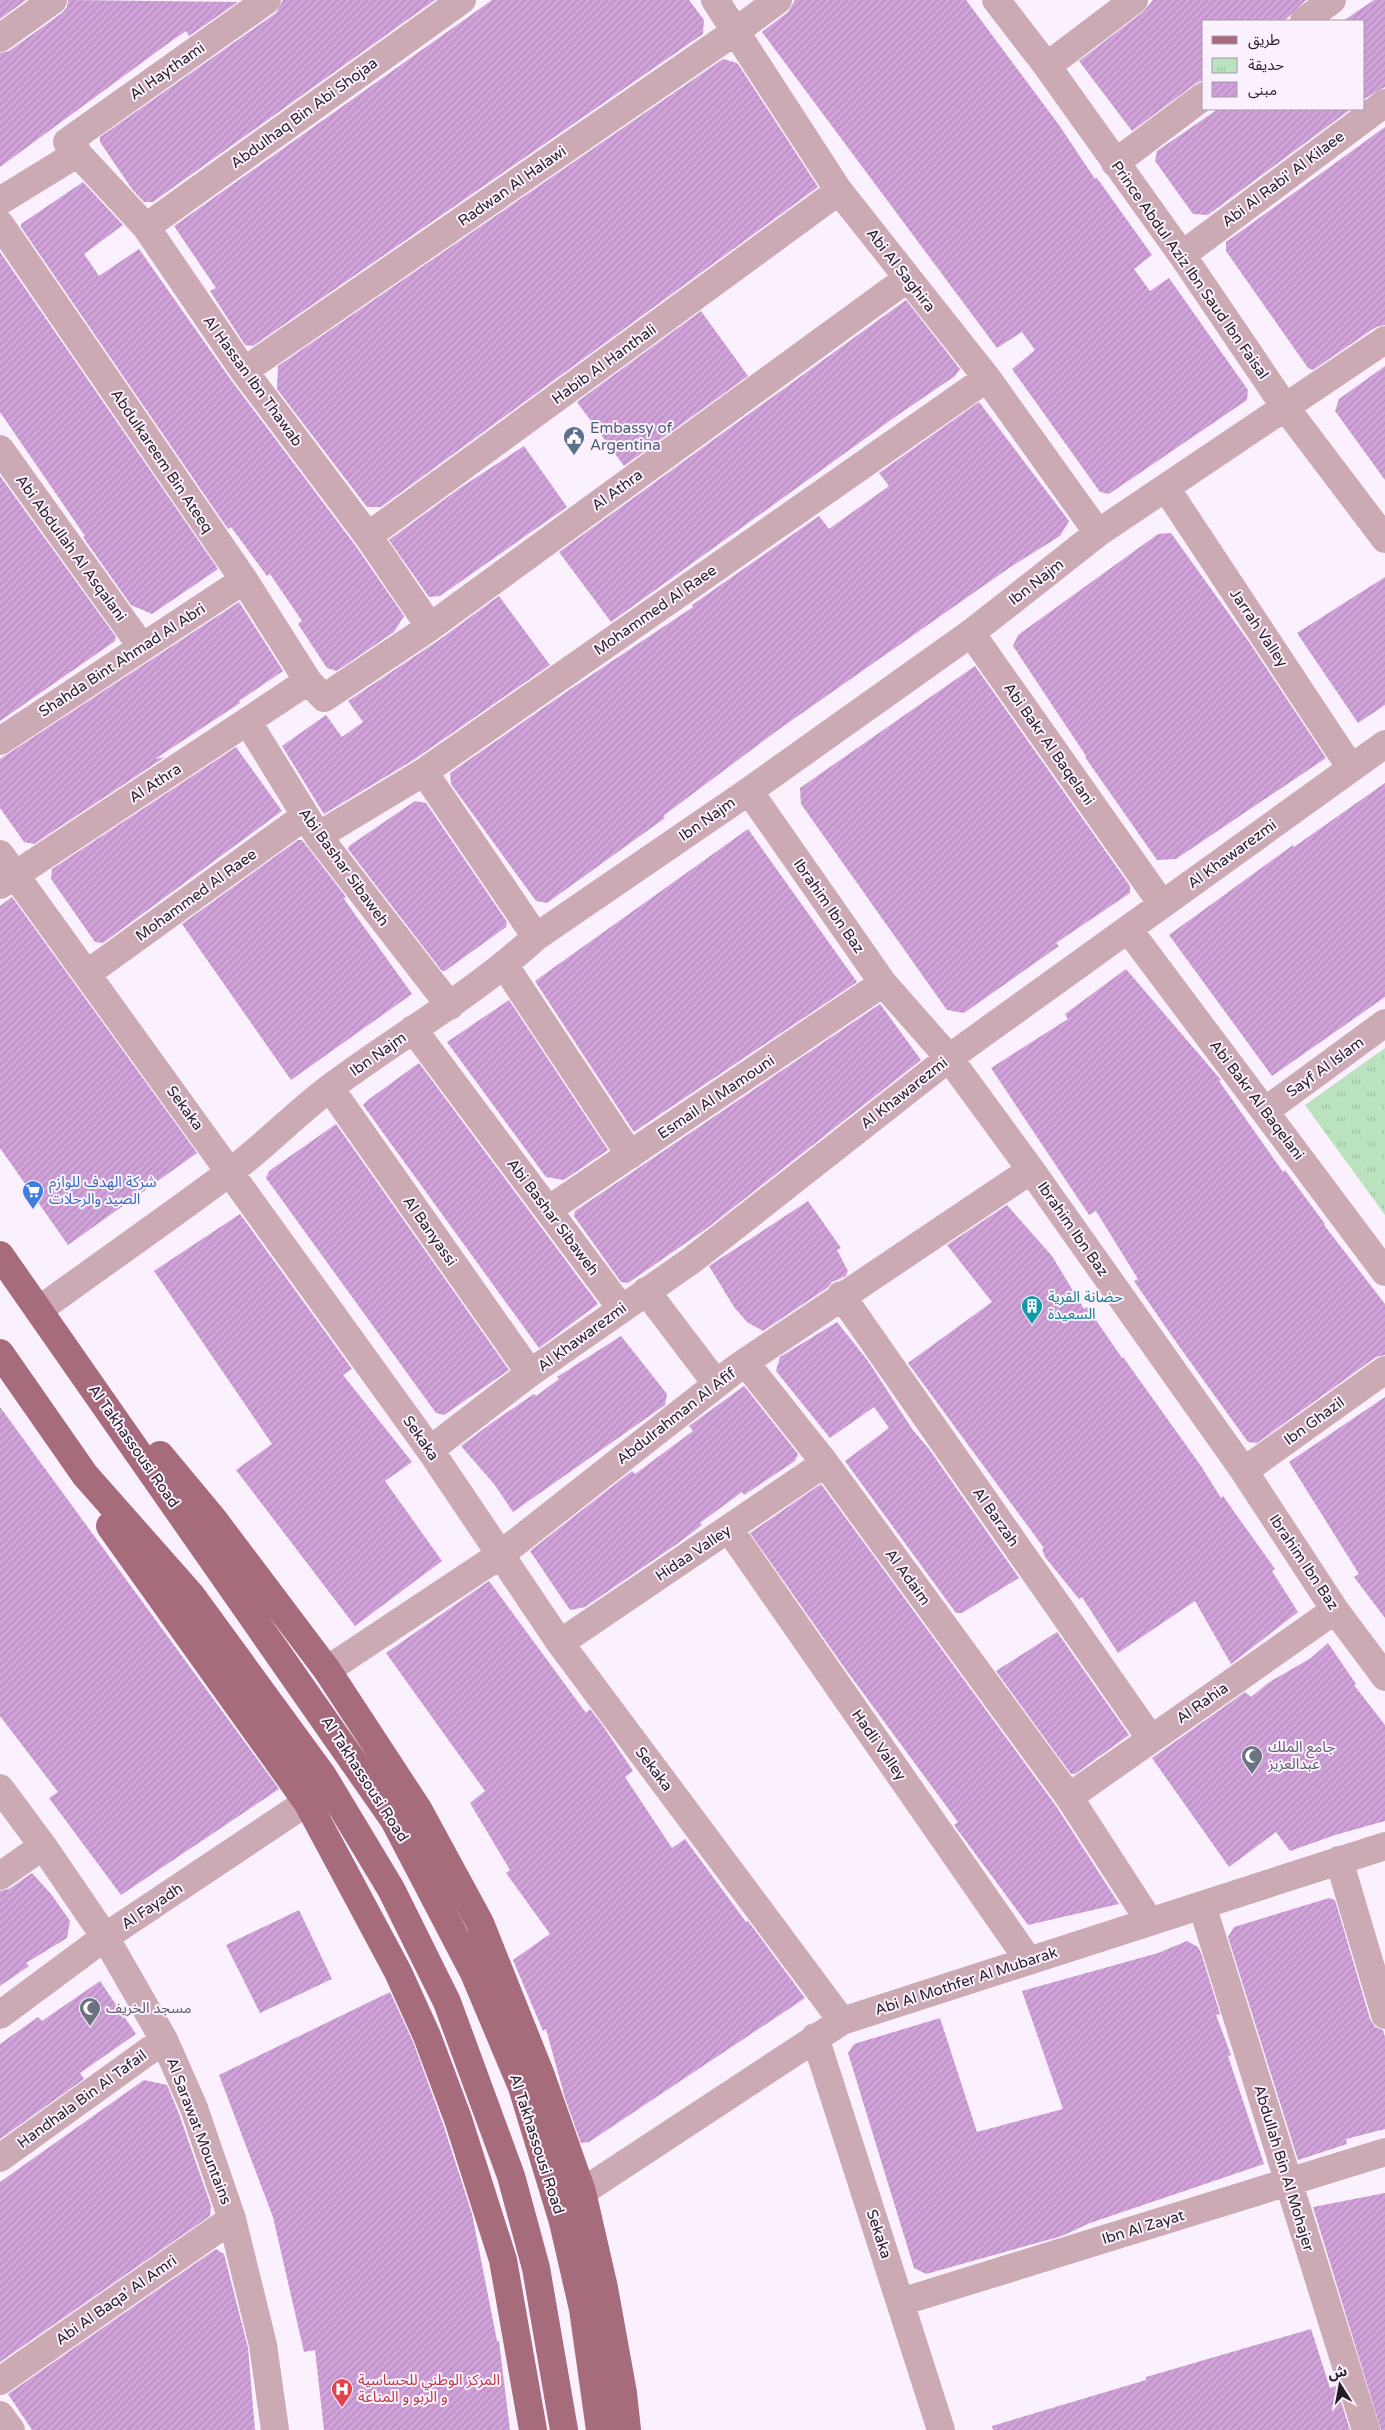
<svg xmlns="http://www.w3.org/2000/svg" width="1385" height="2430" font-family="'Varela Round','Noto Sans Arabic',sans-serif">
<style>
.park{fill:url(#park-tufts)}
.building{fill:url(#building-hatch)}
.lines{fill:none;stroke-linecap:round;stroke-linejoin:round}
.minor{stroke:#ccaab3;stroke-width:28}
.major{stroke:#a76c7c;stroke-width:28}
.labels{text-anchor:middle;stroke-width:4;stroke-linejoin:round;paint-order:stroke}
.street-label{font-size:15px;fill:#241d26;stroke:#fbf0fd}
.service-label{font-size:15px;fill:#4e5e75;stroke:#fbf0fd;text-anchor:start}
.shop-label{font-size:15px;fill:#366cbe;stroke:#fbf0fd;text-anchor:start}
.culture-label{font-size:15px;fill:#0d838f;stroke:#fbf0fd;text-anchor:start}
.worship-label{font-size:15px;fill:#5b616d;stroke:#fbf0fd;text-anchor:start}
.health-label{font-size:15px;fill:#be3a42;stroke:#fbf0fd;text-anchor:start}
</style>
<defs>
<pattern id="park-tufts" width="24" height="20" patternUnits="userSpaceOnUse" patternTransform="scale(1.25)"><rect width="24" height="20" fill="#bae2be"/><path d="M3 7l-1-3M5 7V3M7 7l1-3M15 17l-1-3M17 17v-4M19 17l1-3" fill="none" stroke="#a0c1a3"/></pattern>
<pattern id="building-hatch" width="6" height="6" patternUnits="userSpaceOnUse" patternTransform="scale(1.25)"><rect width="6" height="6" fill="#d0a2d9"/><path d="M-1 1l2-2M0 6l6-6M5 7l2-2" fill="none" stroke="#b28bba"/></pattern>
</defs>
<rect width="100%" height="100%" fill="#fbf0fd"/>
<!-- park -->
<path class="park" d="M1385 1048V1215L1305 1105Z"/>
<!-- building -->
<path class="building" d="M0 0H26L0 19Z
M68 0 238 2 189 36 186 31 170 42 0 167V53L9 51 62 13 67 7Z
M283 0H435L153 202H144L132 189 100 142V137L276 13Z
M492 0H689L704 20 703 34 253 346 245 345 210 291 216 288 174 226Z
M795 0H966L1059 125 1095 179 1097 178 1152 255 1134 269 1150 291 1169 278 1248 390 1247 400 1109 494 1100 492 1012 369 1035 350 1022 332 997 348 762 32 788 12Z
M1153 0H1306L1284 21H1204V79L1195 84 1132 131 1079 61 1143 12Z
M1374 0H1385V87L1364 99V21H1343Z
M723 59 737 63 740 67 818 187 381 507H367L277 389 278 366Z
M1218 109H1351L1208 215 1193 214 1155 161 1157 151Z
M1385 127V325L1376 327 1313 370 1308 368 1226 251V242Z
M83 182 123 225 84 254 99 276 139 249 231 380 355 545 404 616 394 632 337 671 327 668 298 624 302 621 270 574 267 576 231 527 228 529 21 227V224Z
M0 252 218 569 152 614 131 605 83 537 85 536 0 412Z
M906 300 960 369 955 376 895 417 611 622 559 552Z
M701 311 748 376 624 466 577 402Z
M1385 366V480L1335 411 1339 399Z
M979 402 1069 521 1060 536 1009 568 778 730 663 816 665 818 547 903 536 901 451 784 450 773 569 690 693 607 692 605 819 516 829 529 889 486 879 473Z
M524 446 567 507 440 596 429 597 389 540 460 488Z
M0 476 116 637 115 641 0 721Z
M1171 533 1249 642 1326 758 1176 859 1157 860 1085 757 1086 756 1013 646 1018 635 1158 534Z
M1385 577V705L1358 723 1297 633Z
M499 596 550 665 415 759 324 814 282 746 326 715 342 737 363 722 348 701 439 640Z
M239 602 283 671 239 701 240 703 155 759 165 757 34 844 24 842 0 808V759Z
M975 666 1130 886V893L1056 943 1059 946 964 1013 947 1010 801 804 800 788Z
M236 747 282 811 103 943 95 942 51 879 52 869Z
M1385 783V997L1272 1076 1169 935 1293 845 1294 847Z
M415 801 426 803 507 922 506 927 445 971H442L348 849 349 846Z
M748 829 857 982 634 1132 535 981Z
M298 840H302L346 897 344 899 412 994 291 1080 182 924Z
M12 897 197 1153 68 1245 0 1148V906Z
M1126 969 1221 1080 1219 1081 1283 1172 1285 1170 1325 1224 1324 1225 1385 1304V1355L1376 1357 1257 1443 1248 1442 1176 1342 1134 1281 1138 1279 1096 1211 1089 1215 991 1068 1068 1019 1065 1014Z
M509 1000 608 1150 564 1180 546 1177 447 1042Z
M880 1004 921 1060 706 1229 628 1283 621 1282 574 1216 575 1211Z
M419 1063 598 1304 539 1348 363 1105 368 1100Z
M336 1124 509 1370 444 1415 436 1413 266 1178 269 1171Z
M808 1201 841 1248 837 1250 848 1271 846 1276 832 1282 827 1288 763 1331 747 1322 734 1307 709 1266Z
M1007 1205 1052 1256 1084 1309 1087 1307 1122 1358 1123 1357 1201 1466 1221 1498 1223 1496 1275 1569 1272 1571 1298 1612 1231 1664 1195 1601 1118 1653 1082 1597 1079 1599 1045 1557 1042 1549 1044 1548 908 1363 992 1302 947 1245Z
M240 1214 352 1369 343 1375 412 1462 385 1481 442 1561 355 1626 236 1470 272 1444 154 1271Z
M837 1322 868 1361 912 1429 929 1449 1019 1578 962 1613H956L845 1461 889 1428 874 1407 830 1438 776 1371 780 1357Z
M621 1336 667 1394 665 1405 513 1512 494 1484 461 1446 490 1424 534 1394 536 1396 559 1379 557 1377Z
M744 1386 798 1454 795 1461 744 1495 742 1492 700 1523 702 1525 677 1544 585 1607 570 1610 530 1551 628 1474 632 1471 635 1474 693 1431 689 1426Z
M1385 1397V1618L1354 1577 1359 1574 1289 1462Z
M0 1407 279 1789 121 1895 49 1798 58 1792 0 1716Z
M821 1484 1056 1806 1119 1904 1028 1925 954 1825 958 1822 844 1667 750 1533Z
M489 1581 586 1713 590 1709 603 1726 633 1771 625 1777 672 1848 685 1839 746 1922 748 1921 805 1998 589 2142 581 2143 565 2098 546 2029 543 2031 513 1960 550 1934 506 1873 510 1870 470 1803 485 1791 386 1653Z
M1057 1632 1129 1735 1075 1774H1071L996 1671Z
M1328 1643 1356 1684 1354 1685 1385 1725V1821L1335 1835 1290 1851 1276 1832 1229 1867 1152 1758 1245 1692 1251 1697 1268 1683 1311 1658Z
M32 1873 51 1894 70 1921 67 1938 26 1963 29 1966 0 1986V1891L9 1889Z
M1329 1898 1335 1900 1370 2019 1375 2027 1383 2030 1385 2037V2129L1346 2139 1347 2144 1298 2160 1228 1937 1234 1927Z
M299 1910 332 1979 260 2013 226 1945Z
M1187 1941 1198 1947 1201 1953 1220 2014 1216 2015 1231 2055 1228 2056 1264 2164 1090 2223 1062 2236 926 2274 914 2268 848 2053 854 2044 940 2018 977 2132 1063 2109 1022 1991 1158 1953Z
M100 1981 136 2034 80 2073 84 2079 0 2139V2044L38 2017 42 2021Z
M390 1992 413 2042 443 2124 472 2214 497 2341H499L510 2430H324L315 2350 304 2352 273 2217 219 2075Z
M144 2080 167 2085 179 2114 211 2206 210 2216 0 2362V2182Z
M1385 2193V2430H1381L1313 2207Z
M216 2249 224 2254 248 2348 255 2430H32L8 2394Z
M1311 2329 1330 2388 1336 2386 1350 2430H993L992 2426 1146 2380V2377Z"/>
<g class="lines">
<!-- minor -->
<path class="minor" d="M267 0 67 142 146 227 244 371 368 536 430 627
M715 0 839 191 987 378 1098 533
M996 0 1047 66 1182 255 1285 407 1385 539
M1304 21 1332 0
M0 38 53 0
M1047 66 1134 0
M1115 163 1204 96
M0 201 78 153
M0 224 244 580 308 681 324 698 430 627 908 278
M146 227 462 0
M1182 255 1385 103
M244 371 736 31 778 0
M0 449 142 647
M1166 488 1351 768
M368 536 839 191
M971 633 1162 904
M248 722 318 836 450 1006
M0 741 244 580
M424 772 536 937
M749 791 883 983 949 1058 1031 1170 1244 1471 1335 1610 1385 1677
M318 836 424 772 987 378
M0 854 430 1450 560 1643 842 2021
M0 885 308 681
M1128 929 1385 1272
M505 966 630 1155
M88 973 305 816
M413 1029 621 1308
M330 1088 530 1373
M1265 1111 1385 1023
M548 1210 883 983
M646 1291 716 1383 745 1362 825 1463 1069 1797 1150 1922
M841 1295 1151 1739
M39 1310C102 1264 167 1219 230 1172 265 1146 296 1113 331 1087 399 1036 473 995 536 937L749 791 971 633 1098 533 1385 340
M430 1450 530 1373 692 1260 949 1058 1385 744
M1244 1471 1385 1370
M729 1529 1029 1961
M560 1643 825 1463
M327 1670 500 1555 745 1362 1031 1170
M0 1788 43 1846 105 1937 164 2040 194 2108 232 2219 263 2345 275 2430
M1069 1797 1335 1610
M1339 1860 1385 2015
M0 1876 43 1846
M1202 1905 1366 2430
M0 2015 105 1937 307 1802
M815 2037 941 2430
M0 2158 164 2040
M582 2192 842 2021 1385 1846
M901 2302 1385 2152
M0 2381 232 2219
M0 2415 11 2430"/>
<!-- major -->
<path class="major" d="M0 1255 394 1820 474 1973 522 2087 563 2222 583 2309 600 2430
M0 1353 85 1475 191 1595 323 1776 391 1889 447 2002 511 2176 536 2268 564 2430
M160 1455 214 1520 327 1670 418 1809 480 1923 540 2073 582 2192 604 2288 623 2393 627 2430
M110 1526 307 1802 398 1972 427 2036 458 2119 503 2260 533 2430"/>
</g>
<!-- icons -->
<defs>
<g id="civic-pin" transform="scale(1.125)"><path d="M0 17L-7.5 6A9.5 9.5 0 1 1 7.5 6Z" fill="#5c6f8a" stroke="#fbf0fd"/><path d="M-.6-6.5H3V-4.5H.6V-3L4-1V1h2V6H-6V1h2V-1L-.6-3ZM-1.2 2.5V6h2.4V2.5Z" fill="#fff"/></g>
<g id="supermarket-pin" transform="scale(1.125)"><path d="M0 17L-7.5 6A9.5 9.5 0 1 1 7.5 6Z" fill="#3f7fe0" stroke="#fbf0fd"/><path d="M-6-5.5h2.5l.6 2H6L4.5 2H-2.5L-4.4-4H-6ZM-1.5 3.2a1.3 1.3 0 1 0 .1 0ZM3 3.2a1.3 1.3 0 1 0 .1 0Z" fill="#fff"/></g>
<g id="building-pin" transform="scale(1.125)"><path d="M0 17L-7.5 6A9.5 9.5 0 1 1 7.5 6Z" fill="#0f9aa8" stroke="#fbf0fd"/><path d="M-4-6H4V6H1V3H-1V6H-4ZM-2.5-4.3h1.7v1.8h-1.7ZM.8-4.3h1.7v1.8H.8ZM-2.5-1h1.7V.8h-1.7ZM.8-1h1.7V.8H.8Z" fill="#fff"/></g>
<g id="mosque-pin" transform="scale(1.125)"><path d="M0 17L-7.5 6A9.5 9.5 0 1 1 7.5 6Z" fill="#6b7280" stroke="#fbf0fd"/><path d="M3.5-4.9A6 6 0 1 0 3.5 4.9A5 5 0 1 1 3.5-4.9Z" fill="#fff"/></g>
<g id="hospital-pin" transform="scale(1.125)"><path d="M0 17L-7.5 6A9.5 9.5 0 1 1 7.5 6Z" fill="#e0444e" stroke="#fbf0fd"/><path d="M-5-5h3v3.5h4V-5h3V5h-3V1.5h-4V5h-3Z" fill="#fff"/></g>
</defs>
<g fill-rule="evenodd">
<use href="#civic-pin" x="574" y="437"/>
<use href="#supermarket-pin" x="33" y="1191"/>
<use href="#building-pin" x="1032" y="1306"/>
<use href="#mosque-pin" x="1252" y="1756"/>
<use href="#mosque-pin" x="90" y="2008"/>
<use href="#hospital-pin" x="342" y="2389"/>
</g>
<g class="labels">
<!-- street labels -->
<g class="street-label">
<text transform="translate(167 71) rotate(-35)" y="5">Al Haythami</text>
<text transform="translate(304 113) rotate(-36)" y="5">Abdulhaq Bin Abi Shojaa</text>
<text transform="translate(1283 179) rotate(-37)" y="5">Abi Al Rabi' Al Kilaee</text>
<text transform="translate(512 186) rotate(-35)" y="5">Radwan Al Halawi</text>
<text transform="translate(901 270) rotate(52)" y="5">Abi Al Saghira</text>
<text transform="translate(1190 270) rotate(55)" y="5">Prince Abdul Aziz Ibn Saud Ibn Faisal</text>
<text transform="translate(604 364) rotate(-36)" y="5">Habib Al Hanthali</text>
<text transform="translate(253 381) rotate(54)" y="5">Al Hassan Ibn Thawab</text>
<text transform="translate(162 461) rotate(56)" y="5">Abdulkareem Bin Ateeq</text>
<text transform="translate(617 490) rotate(-36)" y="5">Al Athra</text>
<text transform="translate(71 548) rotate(54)" y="5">Abi Abdullah Al Asqalani</text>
<text transform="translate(1036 582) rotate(-38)" y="5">Ibn Najm</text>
<text transform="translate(655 610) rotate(-35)" y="5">Mohammed Al Raee</text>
<text transform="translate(1259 628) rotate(56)" y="5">Jarrah Valley</text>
<text transform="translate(122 660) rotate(-33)" y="5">Shahda Bint Ahmad Al Abri</text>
<text transform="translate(1049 744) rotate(55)" y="5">Abi Bakr Al Baqelani</text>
<text transform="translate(155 783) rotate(-33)" y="5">Al Athra</text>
<text transform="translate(707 819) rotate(-35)" y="5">Ibn Najm</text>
<text transform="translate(1232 854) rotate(-36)" y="5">Al Khawarezmi</text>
<text transform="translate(344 867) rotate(54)" y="5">Abi Bashar Sibaweh</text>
<text transform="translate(196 895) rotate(-36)" y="5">Mohammed Al Raee</text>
<text transform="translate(829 906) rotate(55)" y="5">Ibrahim Ibn Baz</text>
<text transform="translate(378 1054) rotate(-35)" y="5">Ibn Najm</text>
<text transform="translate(1325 1067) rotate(-36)" y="5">Sayf Al Islam</text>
<text transform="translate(904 1093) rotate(-38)" y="5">Al Khawarezmi</text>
<text transform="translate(716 1097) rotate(-34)" y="5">Esmail Al Mamouni</text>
<text transform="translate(1257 1100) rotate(53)" y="5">Abi Bakr Al Baqelani</text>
<text transform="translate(185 1108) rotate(54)" y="5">Sekaka</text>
<text transform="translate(553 1217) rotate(53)" y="5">Abi Bashar Sibaweh</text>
<text transform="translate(1073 1229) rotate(55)" y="5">Ibrahim Ibn Baz</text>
<text transform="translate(430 1231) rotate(55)" y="5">Al Banyassi</text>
<text transform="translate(582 1337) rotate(-36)" y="5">Al Khawarezmi</text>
<text transform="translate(676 1416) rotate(-38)" y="5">Abdulrahman Al Afif</text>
<text transform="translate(1314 1421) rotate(-36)" y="5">Ibn Ghazil</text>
<text transform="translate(421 1438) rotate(55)" y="5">Sekaka</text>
<text transform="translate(134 1446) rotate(55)" y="5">Al Takhassousi Road</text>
<text transform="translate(996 1517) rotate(55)" y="5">Al Barzah</text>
<text transform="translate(693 1553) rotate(-34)" y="5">Hidaa Valley</text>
<text transform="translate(1304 1562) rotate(56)" y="5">Ibrahim Ibn Baz</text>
<text transform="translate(908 1577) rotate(54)" y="5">Al Adaim</text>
<text transform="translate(1202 1703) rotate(-35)" y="5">Al Rahia</text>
<text transform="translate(879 1745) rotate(55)" y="5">Hadli Valley</text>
<text transform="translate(654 1769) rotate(53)" y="5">Sekaka</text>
<text transform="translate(365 1779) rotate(57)" y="5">Al Takhassousi Road</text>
<text transform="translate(152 1906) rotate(-34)" y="5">Al Fayadh</text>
<text transform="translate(966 1981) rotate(-18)" y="5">Abi Al Mothfer Al Mubarak</text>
<text transform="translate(82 2099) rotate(-36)" y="5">Handhala Bin Al Tafail</text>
<text transform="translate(199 2131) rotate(69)" y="5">Al Sarawat Mountains</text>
<text transform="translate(537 2144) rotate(72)" y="5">Al Takhassousi Road</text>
<text transform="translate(1284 2168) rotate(73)" y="5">Abdullah Bin Al Mohajer</text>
<text transform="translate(1143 2227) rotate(-17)" y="5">Ibn Al Zayat</text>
<text transform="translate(879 2234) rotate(72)" y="5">Sekaka</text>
<text transform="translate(116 2300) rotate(-35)" y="5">Abi Al Baqa' Al Amri</text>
</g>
<!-- service labels -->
<g class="service-label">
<text x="590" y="433">Embassy of<tspan x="590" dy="17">Argentina</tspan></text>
</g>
<!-- shop labels -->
<g class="shop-label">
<text x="49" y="1187">شركة الهدف للوازم<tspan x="49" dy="17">الصيد والرحلات</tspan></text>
</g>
<!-- culture labels -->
<g class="culture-label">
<text x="1048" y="1302">حضانة القرية<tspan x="1048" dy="17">السعيدة</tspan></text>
</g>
<!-- worship labels -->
<g class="worship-label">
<text x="1268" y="1752">جامع الملك<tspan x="1268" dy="17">عبدالعزيز</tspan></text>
<text x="106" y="2013">مسجد الخريف</text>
</g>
<!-- health labels -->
<g class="health-label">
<text x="358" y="2385">المركز الوطني للحساسية<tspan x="358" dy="17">و الربو و المناعة</tspan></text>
</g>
</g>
<!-- legend -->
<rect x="1202" y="20" width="162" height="90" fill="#fbf0fd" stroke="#a59ca7"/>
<rect x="1212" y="36" width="25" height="8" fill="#a76c7c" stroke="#a59ca7"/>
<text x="1248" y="45" font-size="15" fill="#241d26">طريق</text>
<rect x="1212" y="58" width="25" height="15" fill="url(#park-tufts)" stroke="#a59ca7"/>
<text x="1248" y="70" font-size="15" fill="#241d26">حديقة</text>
<rect x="1212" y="82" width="25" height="15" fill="url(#building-hatch)" stroke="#a59ca7"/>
<text x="1248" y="95" font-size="15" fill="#241d26">مبنى</text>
<!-- north arrow -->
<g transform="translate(1340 2385) rotate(349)" stroke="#fbf0fd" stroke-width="4" paint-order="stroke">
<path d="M0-4L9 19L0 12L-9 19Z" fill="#241d26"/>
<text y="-8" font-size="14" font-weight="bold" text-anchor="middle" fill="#241d26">ش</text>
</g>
</svg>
